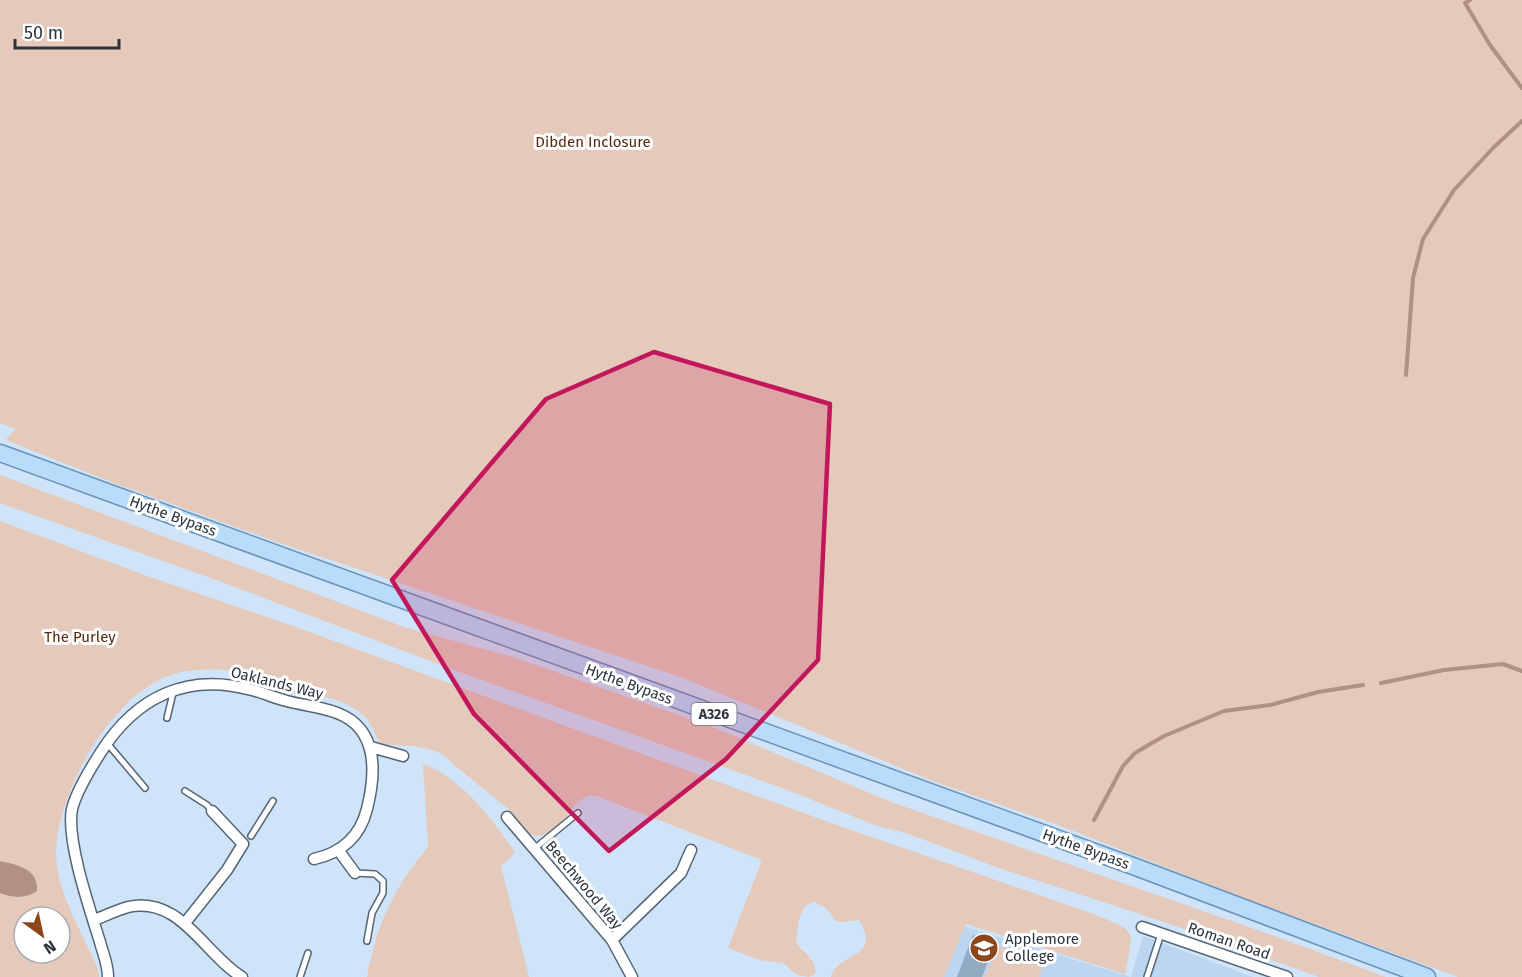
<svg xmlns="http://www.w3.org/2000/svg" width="1522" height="977" font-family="'Fira Sans',sans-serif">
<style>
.built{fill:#bcd6ef}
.green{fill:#e5c9bb;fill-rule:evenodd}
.water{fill:#b19181}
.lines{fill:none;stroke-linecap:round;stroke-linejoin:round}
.stream{stroke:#b19181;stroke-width:4}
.building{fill:#91abc3}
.service-casing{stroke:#546676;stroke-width:8}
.minor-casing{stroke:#546676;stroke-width:13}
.primary-casing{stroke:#6992b7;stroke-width:19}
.service{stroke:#fff;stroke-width:5}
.minor{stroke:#fff;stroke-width:10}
.primary{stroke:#b9dcfb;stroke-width:16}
.marked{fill:#c2185b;fill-opacity:0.2;stroke:#c2185b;stroke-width:4.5;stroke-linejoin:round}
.labels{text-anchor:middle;stroke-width:6;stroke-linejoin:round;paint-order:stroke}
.shield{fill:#fff;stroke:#6b7176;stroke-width:1.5}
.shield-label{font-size:14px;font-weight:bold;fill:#2c343c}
.park-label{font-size:15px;fill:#55290f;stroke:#fff}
.street-label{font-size:15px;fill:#2c343c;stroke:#fff}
.poi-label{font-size:15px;fill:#2c343c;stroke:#fff;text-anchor:start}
</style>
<rect width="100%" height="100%" fill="#cfe4f8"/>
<!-- built -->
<path class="built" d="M940 919 1131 977H923Z
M1143 936 1253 977H1131Z"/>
<!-- green -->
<path class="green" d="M0 0H1522V977H1458L1237 895 1058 825 930 780 683 678 271 540 114 483 6 440 15 429 0 423Z
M0 475 404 627 516 658 713 727 891 802 1272 935 1386 977H1319L1164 922 996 867 906 833 877 826 785 789 454 670 219 581 0 503Z
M0 521 147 576 293 626 831 823 1091 913C1136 932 1135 925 1125 974L966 924 944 977H831C838 951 883 960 859 920L844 922 835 921 826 908 814 902C796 907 799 928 796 943 804 954 817 959 815 974L809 977 797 975 783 963 760 960 728 948 762 860 599 797C594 796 589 795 584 798 566 808 562 840 530 835L507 808 454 765C438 743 406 747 381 744 373 734 372 722 362 714 352 705 334 698 320 696 307 693 293 695 280 691 268 687 258 679 247 675 230 668 206 669 188 671 118 679 57 789 56 854 56 892 84 935 98 969L99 977H0ZM24 917H60V953H24Z
M423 764C461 777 494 821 515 853L501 866 529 977H367C376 926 394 887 428 847Z
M999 946 1045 962 1039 977H984Z"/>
<!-- water -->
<path class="water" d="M0 861C18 865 39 869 37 891 26 899 12 898 0 893Z"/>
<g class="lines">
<!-- stream -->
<path class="stream" d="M1470 0 1465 3 1490 45 1522 88
M1406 375 1413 278 1423 239 1454 190 1494 147 1522 121
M1381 683 1444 670 1503 664 1522 671
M1094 820 1123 766 1135 753 1164 736 1224 711 1270 705 1318 692 1363 685"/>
</g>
<!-- building -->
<path class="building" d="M973 935 995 944 982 977H957Z"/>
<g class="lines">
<!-- service casing -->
<g class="service-casing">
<path id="service" d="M167 718 173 693
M107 743 145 788
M185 791 207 805 212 811
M251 836 273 801
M534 849 578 813
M355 873 375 874 383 881V893L372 913 367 941
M300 977 308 953
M1147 977 1161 934"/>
</g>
<!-- minor casing -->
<g class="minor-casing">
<path id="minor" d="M371 747 403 756
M507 817 612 940 632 977
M339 851 355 873
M94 920C105 916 117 910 128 907 180 895 205 955 242 977
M185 923 227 870 243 844 212 811
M1142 927 1287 977
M612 940 681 873 691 850
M108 977C108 964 103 954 100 942 90 910 66 840 72 809 76 793 92 766 101 752 136 697 187 672 252 690 264 693 275 698 287 701 305 706 327 707 344 716 379 734 375 777 367 809 360 837 341 853 314 859"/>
</g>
<!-- primary casing -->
<g class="primary-casing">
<path id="primary" d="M0 453 1133 866 1427 977"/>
</g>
<!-- service -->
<use href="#service" class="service"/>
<!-- minor -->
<use href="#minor" class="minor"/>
<!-- primary -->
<use href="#primary" class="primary"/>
</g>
<!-- marked area -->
<path class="marked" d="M654 352 830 404 818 660 726 759 609 851 474 714 392 580 546 399Z"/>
<!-- icons -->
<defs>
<g id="school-disc" transform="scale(1.5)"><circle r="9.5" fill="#8b461c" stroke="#fff"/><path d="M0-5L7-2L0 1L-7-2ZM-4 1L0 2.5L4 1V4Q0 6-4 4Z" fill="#fff"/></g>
</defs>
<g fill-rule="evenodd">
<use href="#school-disc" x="984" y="948"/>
</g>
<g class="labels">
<!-- shield labels -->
<rect class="shield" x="691.5" y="703" width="45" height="22" rx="4.5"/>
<g class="shield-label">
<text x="714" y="719">A326</text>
</g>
<!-- park labels -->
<g class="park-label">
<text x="593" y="147">Dibden Inclosure</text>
<text x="80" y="642">The Purley</text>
</g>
<!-- street labels -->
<g class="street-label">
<text transform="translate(173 516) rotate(20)" y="5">Hythe Bypass</text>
<text transform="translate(277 683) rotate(14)" y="5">Oaklands Way</text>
<text transform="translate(629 684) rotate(20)" y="5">Hythe Bypass</text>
<text transform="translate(1086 849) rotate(20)" y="5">Hythe Bypass</text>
<text transform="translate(584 885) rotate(50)" y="5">Beechwood Way</text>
<text transform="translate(1229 941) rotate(19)" y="5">Roman Road</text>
</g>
<!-- poi labels -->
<g class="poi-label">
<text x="1005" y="944">Applemore<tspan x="1005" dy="17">College</tspan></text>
</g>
</g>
<!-- north arrow -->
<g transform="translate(42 935) rotate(147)"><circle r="28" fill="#ffffff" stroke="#abaeb1" stroke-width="1.5"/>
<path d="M0-4.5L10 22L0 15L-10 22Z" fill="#8b461c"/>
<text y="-9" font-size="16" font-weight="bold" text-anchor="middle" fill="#2c343c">N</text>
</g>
<!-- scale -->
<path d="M15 39v9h104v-9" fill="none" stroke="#2c343c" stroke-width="3"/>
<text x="24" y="39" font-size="18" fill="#2c343c" stroke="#ffffff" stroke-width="4.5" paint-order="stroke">50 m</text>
</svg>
